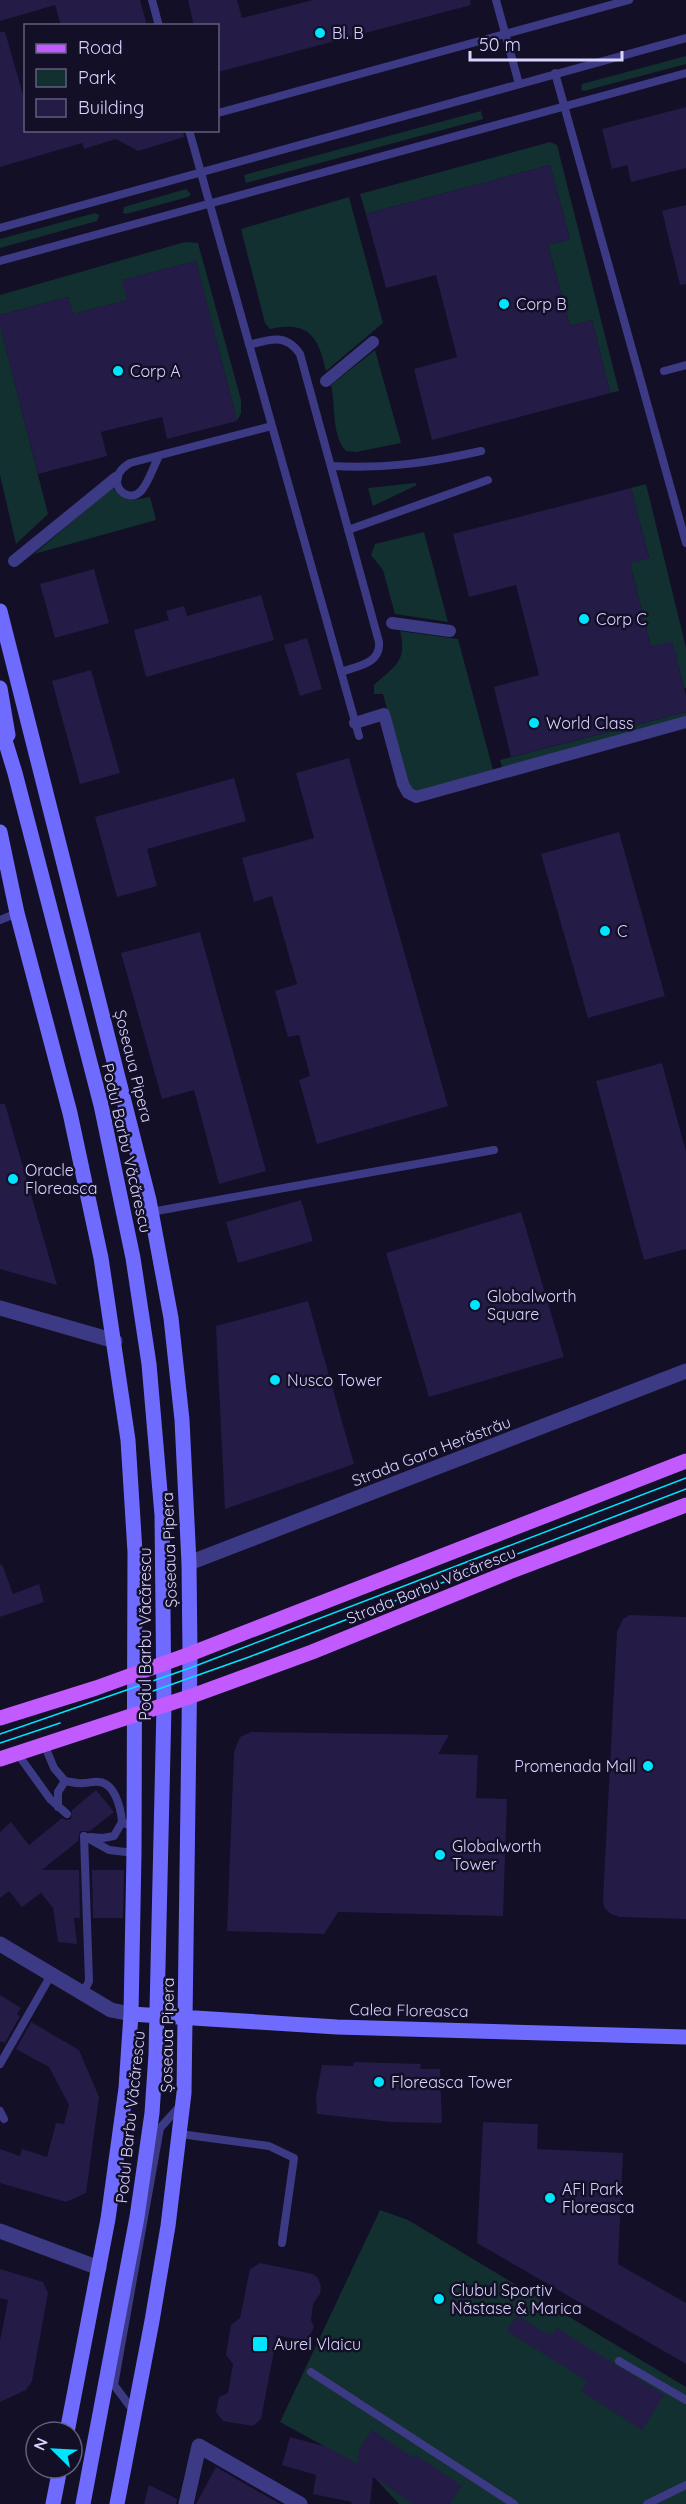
<svg xmlns="http://www.w3.org/2000/svg" width="686" height="2504" font-family="Quicksand,sans-serif">
<style>
.green{fill:#12302f}
.building{fill:#241b47}
.lines{fill:none;stroke-linecap:round;stroke-linejoin:round}
.service{stroke:#3d3a85;stroke-width:8}
.pedestrian{stroke:#3d3a85;stroke-width:12}
.minor{stroke:#3d3a85;stroke-width:15}
.tertiary{stroke:#3d3a85;stroke-width:15}
.secondary{stroke:#6f6bff;stroke-width:15}
.primary{stroke:#c25bff;stroke-width:15}
.tram{stroke:#00e5ff;stroke-width:1.5}
.poi-dot{fill:#00e5ff;stroke:#130f26;stroke-width:2}
.labels{text-anchor:middle;stroke-width:5;stroke-linejoin:round;paint-order:stroke}
.poi-label{font-size:16px;fill:#d9d4ff;stroke:#130f26;text-anchor:start}
.street-label{font-size:16px;fill:#d9d4ff;stroke:#130f26}
</style>
<rect width="100%" height="100%" fill="#130f26"/>
<!-- green -->
<path class="green" d="M686 56V64L584 91 581 90 582 84Z
M481 111 483 119 246 183 244 175Z
M550 142 557 145 619 391 610 393 592 320 570 326 548 245 570 239 550 165 366 214 360 194Z
M186 189 191 194 188 197 126 214 123 213 124 207Z
M349 197 383 323 326 371C318 335 308 321 270 329L265 323 241 229Z
M95 213 99 215 97 221 0 248V239Z
M185 242 198 243 241 400V413L237 421 196 261 123 280 127 300 73 314 68 297 0 315V295Z
M0 325 48 514 16 544 0 475Z
M375 350 401 443 356 452 346 451C331 435 336 406 331 385Z
M415 483 417 485 373 506 368 488Z
M646 484 686 648V688H684L672 642 651 647 630 563 649 558 631 488Z
M113 487C122 503 134 500 150 497L156 520 34 554Z
M424 532 448 622 395 614 383 570 371 555 375 544Z
M400 631 458 639 493 770 414 792 407 785 383 694H374V685C394 666 408 662 400 631Z
M686 712V717L503 770 500 760Z
M380 2210 408 2220 686 2387V2504H399L374 2477 351 2461 280 2422Z"/>
<!-- building -->
<path class="building" d="M0 0H140L147 26H61L55 5 0 21Z
M188 0H237L242 18 313 0H470L471 5 218 72V26H194Z
M0 32H5L26 105V130H183L184 137 138 151 116 139 84 149 82 143 0 167Z
M686 107V168L631 182 627 165 612 169 602 129Z
M550 165 570 239 548 245 570 326 592 320 610 393 432 440 414 369 457 357 436 275 386 288 366 214Z
M686 205V284L680 285 662 211Z
M196 261 237 421 167 439 162 417 101 432 107 456 38 474 0 325V315L68 297 73 314 127 300 122 280Z
M631 488 649 558 630 563 651 647 672 641 686 696V712L511 757 494 687 539 675 516 585 469 597 453 534Z
M94 569 109 623 55 638 40 584Z
M261 595 274 640 146 677 134 630 169 620 166 611 184 606 187 616Z
M307 638 322 689 300 696 284 645Z
M91 670 120 773 80 784 52 681Z
M349 758 448 1106 317 1144 299 1080 310 1076 299 1035 288 1037 275 991 297 984 272 896 254 902 242 858 314 838 296 773Z
M234 778 246 821 147 849 157 886 117 897 95 817Z
M619 832 665 996 588 1018 541 854Z
M200 932 266 1171 219 1184 194 1090 162 1099 121 953Z
M662 1063 686 1152V1249L644 1260 596 1081Z
M0 1104H5L57 1285 0 1269Z
M301 1200 313 1241 238 1263 226 1222Z
M521 1212 564 1357 429 1397 386 1253Z
M308 1301 354 1464 225 1509 216 1326Z
M2 1564 13 1594 39 1584 44 1602 0 1617V1565Z
M630 1615 686 1617V1919L620 1917 611 1914 604 1907 603 1899 617 1632 623 1619Z
M251 1732 449 1735 438 1754 478 1755 476 1798 507 1799 503 1916 338 1912 324 1934 227 1931 234 1752 240 1737Z
M96 1790 114 1812 90 1831H80L78 1841 42 1870H79L80 1918H74L77 1944 58 1942 53 1908 41 1893 22 1907 9 1891 0 1898V1832L11 1822 29 1845 62 1818 66 1820 71 1819 72 1810Z
M92 1870H124L123 1918H93Z
M0 1995 21 2008 17 2014 20 2016 5 2043 1 2041 0 2043Z
M31 2022 79 2050 99 2097 86 2193 66 2202 0 2183V2149L20 2156 22 2149 47 2157 56 2123 64 2124 69 2105 49 2067 16 2049Z
M354 2062 421 2064 420 2069H440L442 2123 391 2122 317 2114 316 2096 322 2065 353 2066Z
M483 2122 538 2124 537 2149 623 2153 618 2264 686 2303V2364L477 2243Z
M260 2263 313 2274 318 2278 321 2287 320 2294 313 2304 311 2320 314 2327 308 2339 303 2341 277 2335 261 2419 253 2426 223 2421 216 2412 219 2397 228 2393 233 2364 226 2355 231 2325 240 2318 250 2269Z
M0 2269 43 2282 48 2293 32 2381 26 2390 0 2402V2341L8 2300 0 2298Z
M517 2315 545 2333 546 2331 553 2335 557 2328 664 2395 642 2430 581 2391 587 2381 507 2331Z
M372 2430 414 2458 416 2455 462 2486 450 2504H413L373 2477 370 2504H351L352 2502 313 2494 316 2475 282 2465 290 2437 327 2447 357 2464 360 2448Z
M216 2467 280 2504H196Z
M149 2485 177 2499 176 2504H144Z"/>
<g class="lines">
<!-- service -->
<path class="service" d="M152 0 159 26
M496 0 519 84
M555 73 686 543
M218 113 629 0
M189 130 359 736
M0 228 686 38
M0 261 686 73
M249 345C270 339 286 333 300 354L379 642C381 664 357 666 341 672
M664 371 686 365
M159 456C153 467 149 482 141 491 127 506 101 480 130 463L272 426
M331 466C384 469 429 463 481 451
M348 530 488 480
M0 920 17 913
M151 1212 494 1150
M44 1744 54 1768 65 1781C71 1782 78 1784 84 1783 89 1783 94 1781 99 1782 115 1783 121 1809 122 1822L135 1828
M17 1753 50 1799 67 1814
M58 1807V1792L65 1781
M84 1836 109 1850 134 1853
M90 1837 103 1838 114 1836 122 1822
M83 1994 89 1981 84 1836
M0 2064 51 1975
M0 2111 4 2119
M180 2134 269 2146 294 2158 282 2243
M619 2361 686 2400
M311 2372 514 2504
M135 2413 114 2385 160 2128 180 2106
M647 2504 686 2485"/>
<!-- pedestrian -->
<path class="pedestrian" d="M326 381 373 342
M14 561 116 478
M392 623 450 631
M355 723 384 714 403 784 408 793 416 797 686 722"/>
<!-- minor -->
<path class="minor" d="M0 1308 115 1341
M0 1944 111 2010 131 2014
M0 2231 99 2268
M186 2504 199 2446 300 2504"/>
<!-- tertiary -->
<path class="tertiary" d="M189 1563 686 1371"/>
<!-- secondary -->
<path class="secondary" d="M0 611 149 1200 171 1318 182 1420 189 1563 190 1654 184 2093 168 2226 152 2321 117 2504
M0 688 8 735
M0 724 15 773 101 1105 133 1258 149 1364 162 1515 164 1706 156 2054 152 2113 137 2217 83 2504
M0 832 17 913 70 1113 101 1258 128 1440 135 1552 134 1853 131 2014 126 2088 108 2219 67 2432
M131 2014 337 2027 686 2037
M53 2504 60 2468"/>
<!-- primary -->
<path class="primary" d="M0 1718 96 1688 190 1654 686 1461
M0 1759 189 1697 312 1652 509 1572 686 1505"/>
<!-- tram -->
<path class="tram" d="M153 1691 249 1657 686 1489
M0 1734 190 1668 686 1478
M0 1743 60 1723"/>
</g>
<!-- markers -->
<g class="poi-dot">
<circle cx="320" cy="33" r="6"/>
<circle cx="504" cy="304" r="6"/>
<circle cx="118" cy="371" r="6"/>
<circle cx="584" cy="619" r="6"/>
<circle cx="534" cy="723" r="6"/>
<circle cx="605" cy="931" r="6"/>
<circle cx="13" cy="1179" r="6"/>
<circle cx="475" cy="1305" r="6"/>
<circle cx="275" cy="1380" r="6"/>
<circle cx="648" cy="1766" r="6"/>
<circle cx="440" cy="1855" r="6"/>
<circle cx="379" cy="2082" r="6"/>
<circle cx="550" cy="2198" r="6"/>
<circle cx="439" cy="2299" r="6"/>
<rect x="252" y="2336" width="16" height="16" rx="3"/>
</g>
<g class="labels">
<!-- poi labels -->
<g class="poi-label">
<text x="332" y="39">Bl. B</text>
<text x="516" y="310">Corp B</text>
<text x="130" y="377">Corp A</text>
<text x="596" y="625">Corp C</text>
<text x="546" y="729">World Class</text>
<text x="617" y="937">C</text>
<text x="25" y="1176">Oracle<tspan x="25" dy="18">Floreasca</tspan></text>
<text x="487" y="1302">Globalworth<tspan x="487" dy="18">Square</tspan></text>
<text x="287" y="1386">Nusco Tower</text>
<text x="636" y="1772" text-anchor="end">Promenada Mall</text>
<text x="452" y="1852">Globalworth<tspan x="452" dy="18">Tower</tspan></text>
<text x="391" y="2088">Floreasca Tower</text>
<text x="562" y="2195">AFI Park<tspan x="562" dy="18">Floreasca</tspan></text>
<text x="451" y="2296">Clubul Sportiv<tspan x="451" dy="18">Năstase &amp; Marica</tspan></text>
<text x="274" y="2350">Aurel Vlaicu</text>
</g>
<!-- street labels -->
<g class="street-label">
<text transform="translate(134 1066) rotate(76)" y="6">Șoseaua Pipera</text>
<text transform="translate(127 1148) rotate(77)" y="6">Podul Barbu Văcărescu</text>
<text transform="translate(431 1451) rotate(-21)" y="6">Strada Gara Herăstrău</text>
<text transform="translate(169 1550) rotate(-92)" y="6">Șoseaua Pipera</text>
<text transform="translate(431 1585) rotate(-22)" y="6">Strada Barbu Văcărescu</text>
<text transform="translate(145 1634) rotate(-90)" y="6">Podul Barbu Văcărescu</text>
<text transform="translate(409 2010) rotate(1)" y="6">Calea Floreasca</text>
<text transform="translate(167 2035) rotate(-89)" y="6">Șoseaua Pipera</text>
<text transform="translate(130 2117) rotate(-84)" y="6">Podul Barbu Văcărescu</text>
</g>
</g>
<!-- legend -->
<rect x="24" y="24" width="195" height="108" fill="#130f26" stroke="#625e7d" stroke-width="1.5"/>
<rect x="36" y="44" width="30" height="9" fill="#c25bff" stroke="#625e7d" stroke-width="1.5"/>
<text x="78" y="54" font-size="18" fill="#d9d4ff">Road</text>
<rect x="36" y="69" width="30" height="18" fill="#12302f" stroke="#625e7d" stroke-width="1.5"/>
<text x="78" y="84" font-size="18" fill="#d9d4ff">Park</text>
<rect x="36" y="99" width="30" height="18" fill="#241b47" stroke="#625e7d" stroke-width="1.5"/>
<text x="78" y="114" font-size="18" fill="#d9d4ff">Building</text>
<!-- north arrow -->
<g transform="translate(54 2450) rotate(294)"><circle r="28" fill="#130f26" stroke="#625e7d" stroke-width="1.5"/>
<path d="M0-4.5L10 22L0 15L-10 22Z" fill="#00e5ff"/>
<text y="-9" font-size="16" font-weight="bold" text-anchor="middle" fill="#d9d4ff">N</text>
</g>
<!-- scale -->
<path d="M470 51v9h152v-9" fill="none" stroke="#d9d4ff" stroke-width="3"/>
<text x="479" y="51" font-size="18" fill="#d9d4ff" stroke="#130f26" stroke-width="4.5" paint-order="stroke">50 m</text>
</svg>
